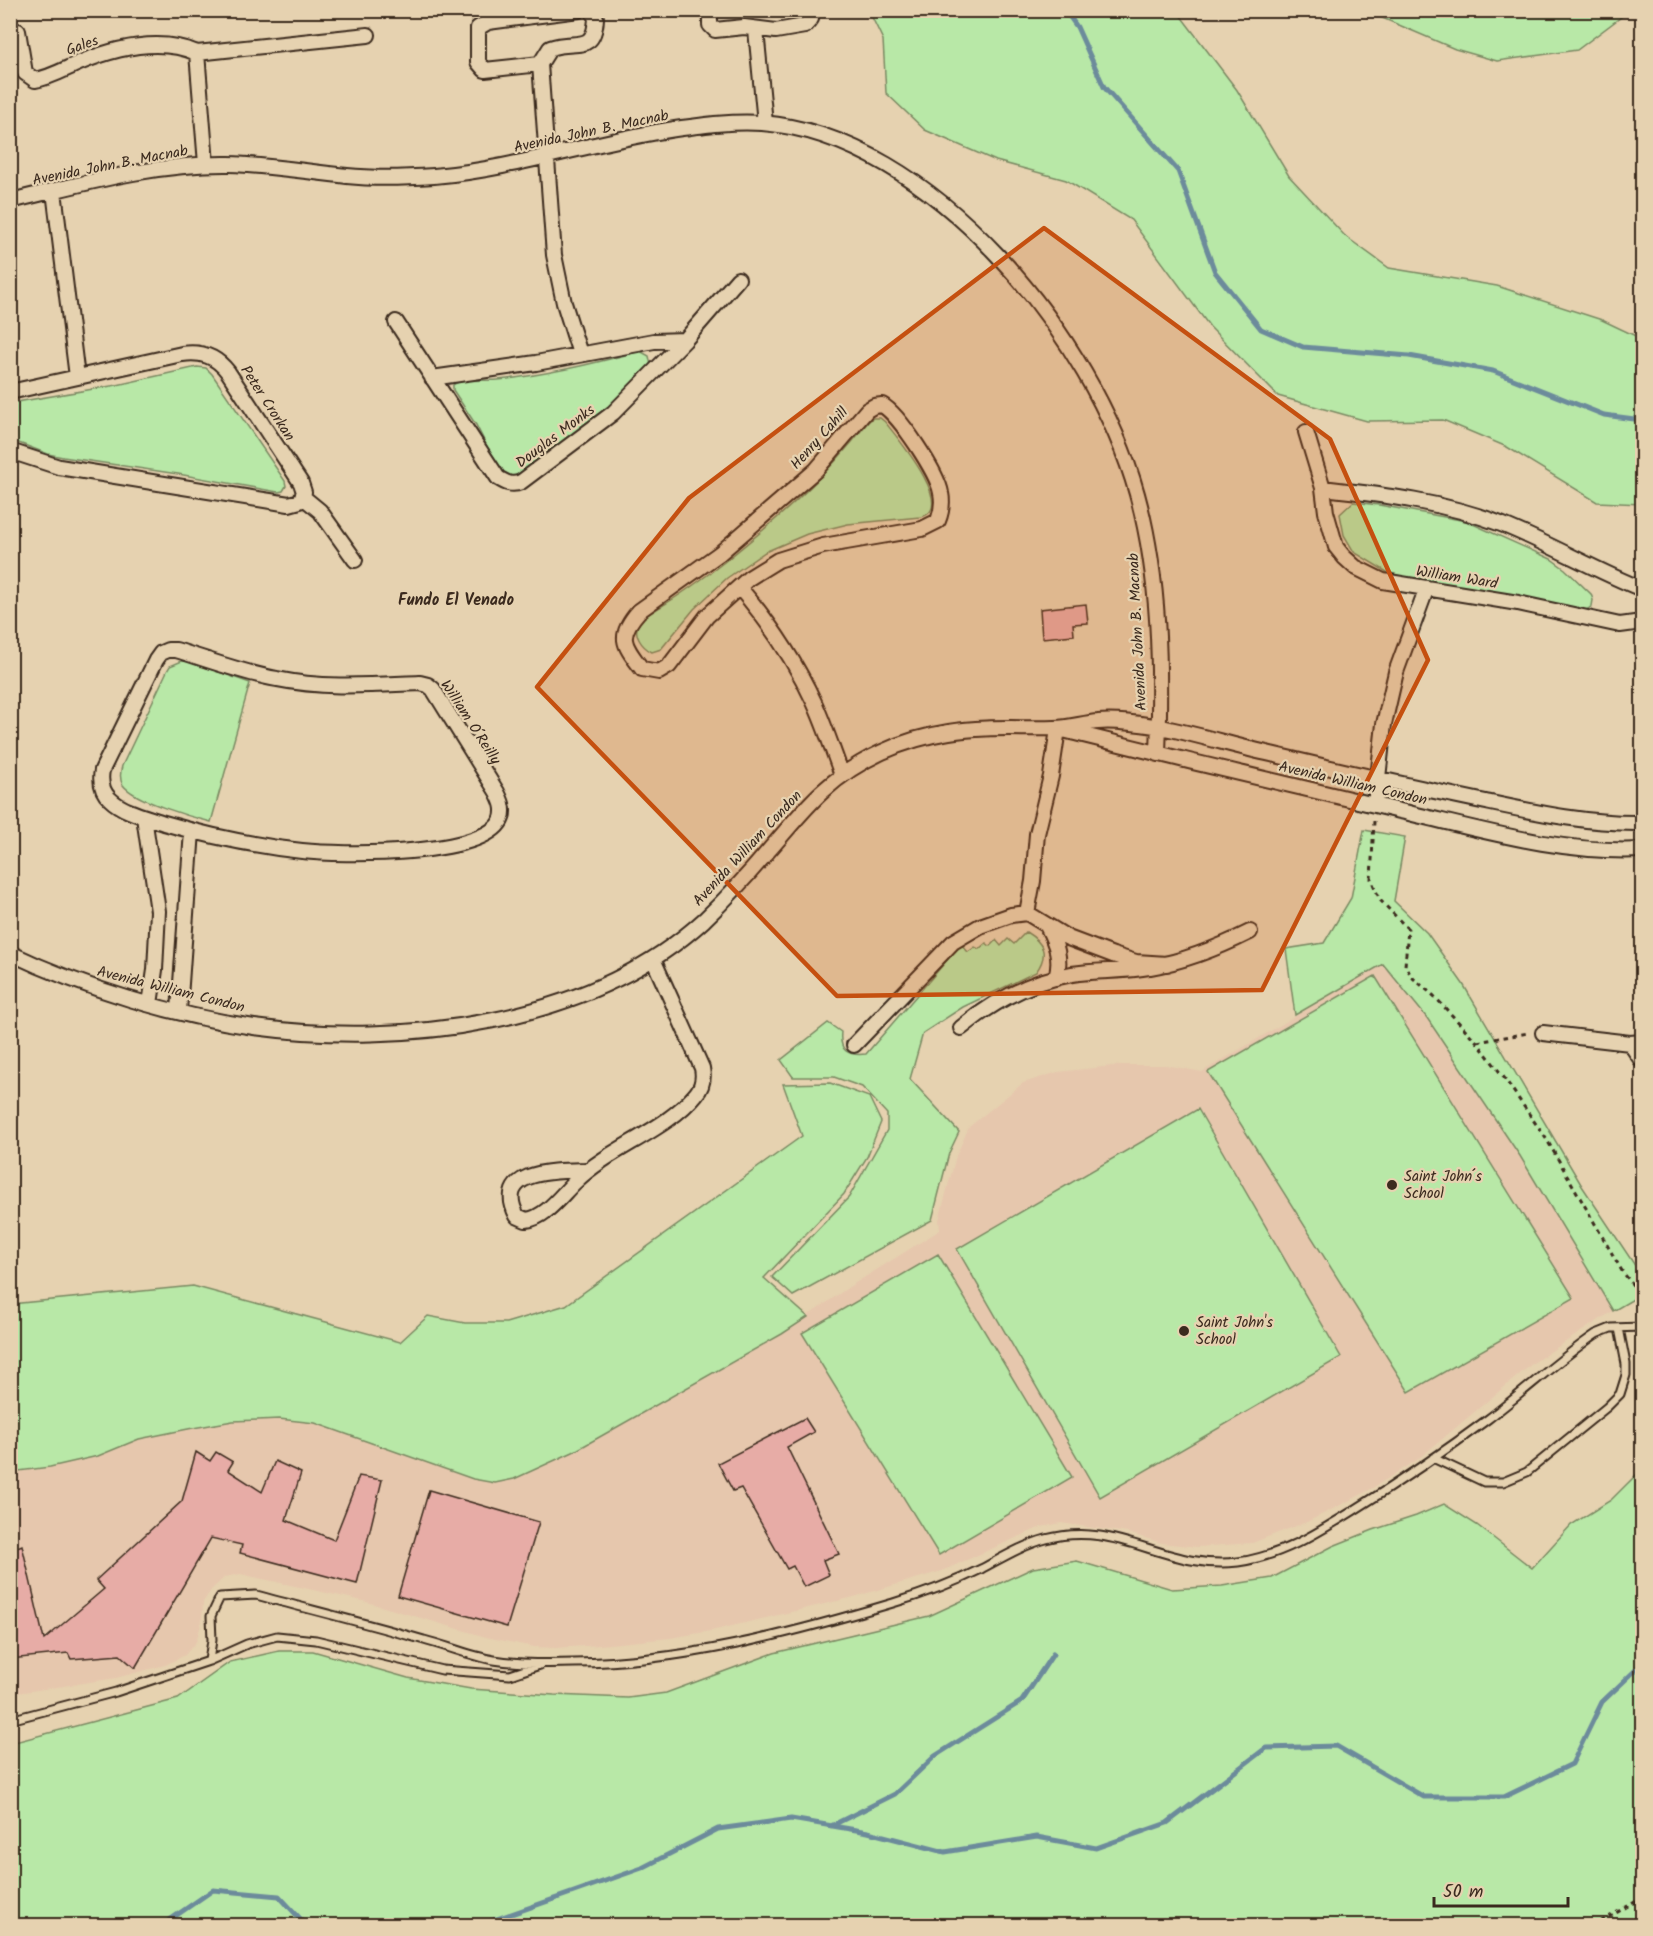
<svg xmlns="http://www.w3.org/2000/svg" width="1653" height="1936" font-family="Kalam,sans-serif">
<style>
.built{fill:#e6c7ad}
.green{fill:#b8e8a7;stroke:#7a8962;stroke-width:1.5}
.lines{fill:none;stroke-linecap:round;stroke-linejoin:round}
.stream{stroke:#6c8b9b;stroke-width:5}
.building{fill:#e7aca6;stroke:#3b2a1e;stroke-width:1.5}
.lane-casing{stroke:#3b2a1e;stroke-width:11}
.street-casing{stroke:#3b2a1e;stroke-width:18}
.path{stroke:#3b2a1e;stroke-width:3;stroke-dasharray:4.5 4.5;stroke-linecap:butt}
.lane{stroke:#e6d2b0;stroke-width:7}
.street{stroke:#e6d2b0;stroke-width:14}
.marked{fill:#c55010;fill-opacity:0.2;stroke:#c55010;stroke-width:4.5;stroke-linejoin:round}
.poi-dot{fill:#3b2a1e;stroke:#e6d2b0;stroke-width:2}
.labels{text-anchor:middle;stroke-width:4.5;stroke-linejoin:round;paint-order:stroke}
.street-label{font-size:15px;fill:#3b2a1e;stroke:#e6d2b0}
.poi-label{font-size:15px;fill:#3b2a1e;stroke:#e6d2b0;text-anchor:start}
.neighbourhood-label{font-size:16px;font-weight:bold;fill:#3b2a1e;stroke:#e6d2b0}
</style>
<rect width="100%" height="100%" fill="#e6d2b0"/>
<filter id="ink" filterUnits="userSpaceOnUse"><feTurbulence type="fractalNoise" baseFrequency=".0167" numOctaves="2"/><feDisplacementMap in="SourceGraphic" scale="12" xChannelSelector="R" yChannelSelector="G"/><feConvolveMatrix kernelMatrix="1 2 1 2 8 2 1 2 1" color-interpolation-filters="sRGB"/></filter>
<g filter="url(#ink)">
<!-- built -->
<path class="built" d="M1383 964 1427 1018 1520 1156 1613 1311 1533 1363 1417 1460 1366 1492 1309 1521 1252 1543 1197 1547 1162 1543 1128 1533 1061 1523 1041 1527 942 1571 854 1597 711 1631 670 1638 600 1645 555 1648 534 1647 486 1637 363 1601 240 1574 225 1577 212 1589 203 1602 202 1621 196 1642 185 1655 165 1665 116 1678 11 1694V1472L50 1467 98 1456 139 1439 233 1421 279 1419 315 1423 419 1459 573 1452 782 1334 849 1287 940 1230 939 1220 956 1156 969 1127 1023 1083 1058 1072 1121 1065H1165L1202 1072Z"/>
<!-- green -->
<path class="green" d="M869 11H1177L1237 90 1289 176 1345 236 1389 268 1497 286 1602 320 1642 339V504L1597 502 1507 447 1443 420 1367 421 1278 396 1210 327 1131 220 1066 180 996 161 925 130 886 93 883 40Z
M1366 11H1629L1577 50 1497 61 1455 49Z
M640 351 649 356 651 365 611 405 560 446 520 474 515 476 505 475 498 468 476 425 453 390V385C460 378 487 381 498 380 546 375 593 364 640 351Z
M197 367 206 368 212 374 285 481 286 486 283 491 278 492 178 474 63 457 48 454 11 440V403L117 385Z
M873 418H880L885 422C896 436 959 510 920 517L848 524 807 534 765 552 727 578 694 609 661 649 652 652C642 647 632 634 639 623 644 615 657 610 665 604 682 594 698 582 714 570 771 525 824 480 868 422Z
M1353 502 1379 505 1466 521 1551 559 1565 569 1591 594 1593 600 1592 606 1585 611 1428 584 1387 572 1354 552 1344 535 1340 514Z
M182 661H188L250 683 211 822C191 817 135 801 123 785 119 779 120 773 122 766L167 671 170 666Z
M1364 830 1405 837 1394 901 1427 933 1463 984 1582 1186 1642 1276V1294L1613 1311 1520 1156 1427 1018 1383 964 1295 1015 1286 949 1324 943 1351 898Z
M1026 932C1044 943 1049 954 1036 972L963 1007 923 1033 910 1079 959 1132 949 1153 932 1220 793 1296 772 1277 849 1197 887 1130V1114L862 1087 834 1077H793L781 1060 828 1023 841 1032C839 1051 848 1056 866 1054L961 944 968 952 975 947 979 949 986 943 990 946 996 940 1001 946 1008 939 1014 944Z
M1375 976 1574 1298 1409 1392 1208 1072Z
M830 1083 869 1097 881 1122 867 1157 844 1194 764 1278 808 1317 782 1334 573 1452 514 1479 495 1483 473 1479 315 1423 279 1419 233 1421 193 1428 139 1439 98 1456 50 1467 11 1472V1304L193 1286 400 1342 428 1316 465 1323H506L566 1305 802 1136 783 1084Z
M1198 1109 1341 1357 1100 1497 957 1249Z
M938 1254 1072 1477 939 1555 802 1333Z
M1642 1469V1925H11V1743L178 1699 230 1662 279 1651H313L408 1678 471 1689 554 1695 628 1698 666 1693 774 1653 929 1616 1033 1568 1077 1561 1172 1589 1222 1586 1272 1578 1333 1546 1373 1530 1416 1516 1444 1504 1477 1525 1532 1568 1571 1525 1611 1500Z"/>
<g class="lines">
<!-- stream -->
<path class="stream" d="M1065 10 1077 27 1104 87 1178 171 1215 272 1261 329 1303 347 1409 356 1493 371 1604 415 1642 420
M831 1826 895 1794 935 1756 1022 1701 1053 1654
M161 1926 213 1890 279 1896 307 1926
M477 1926 642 1868 718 1829 791 1819 868 1832 945 1852 1037 1837 1096 1848 1167 1823 1266 1748 1336 1746 1424 1797H1504L1572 1764 1602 1702 1642 1664"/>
</g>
<!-- building -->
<path class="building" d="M1086 604 1088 623 1073 624 1074 635 1042 638 1040 609Z
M805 1418 814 1432 787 1447 839 1554 823 1560 829 1575 804 1587 793 1566 787 1569 741 1488 733 1491 718 1463Z
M196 1452 210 1461 216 1452 233 1462 228 1470 262 1492 275 1461 301 1473 286 1520 334 1540 359 1476 382 1480 357 1584 240 1553 242 1545 211 1538 135 1668 120 1655 71 1659 68 1653 10 1659V1550L22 1545 44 1640 104 1589 96 1580 182 1501Z
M429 1490 539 1522 507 1627 398 1596Z"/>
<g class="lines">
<!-- lane casing -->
<g class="lane-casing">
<path id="lane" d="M1433 1458 1484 1482H1503L1527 1472 1607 1407 1620 1394 1626 1375V1364L1619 1328
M209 1661 212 1640 211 1616 220 1597 256 1595C312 1610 369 1624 424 1640 447 1646 471 1656 494 1660 520 1664 547 1664 574 1663 683 1662 789 1634 893 1603 923 1594 953 1583 981 1569 1002 1558 1023 1545 1046 1539 1118 1519 1166 1571 1238 1562 1282 1556 1319 1532 1356 1509 1401 1481 1445 1451 1488 1419 1524 1392 1558 1360 1596 1334L1611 1328 1642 1327
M10 1720 116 1692 209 1661 247 1644 277 1636 316 1640 442 1670 510 1675 540 1665"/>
</g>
<!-- street casing -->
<g class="street-casing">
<path id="street" d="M710 10V25L715 30 744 27 776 31 805 26 811 19V10
M756 30 765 123
M18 31 25 73 35 80C50 78 65 69 79 63 115 48 160 37 197 53L368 35
M197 53 206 164
M540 64 485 70 478 62V28L488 22 579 10
M54 191 77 377
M10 201C82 184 155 163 229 164 269 165 308 172 347 176 376 179 405 178 434 176 516 169 594 141 675 129 704 125 733 121 762 123 933 136 1094 339 1137 494 1160 577 1161 668 1158 754
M396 322 498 478C506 483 512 486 521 482L613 413 685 340 738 279
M580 354 564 303 554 255 540 64 550 48C576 39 594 55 596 18L591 10
M432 378 536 363 654 341 685 340
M10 392 182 354C201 351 216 356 228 372L301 483 304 492 300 501 289 504 59 467 10 451
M882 405C899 414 938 474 941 493 943 503 942 511 938 521L922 529 823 546 778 560 749 578 707 616 669 666 659 672 642 669C624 645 616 637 639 611L720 553 816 470 867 410 874 406Z
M1306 432 1323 488
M303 497 320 511 355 560
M739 587C769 622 795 661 814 702 825 726 833 751 842 775
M1642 589C1594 570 1549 543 1501 524 1444 502 1383 495 1323 488L1326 512 1336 547 1344 557 1355 567 1383 581 1518 603 1620 625 1642 622
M168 650H176C209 660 243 673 277 679 325 689 372 685 420 683L428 685 433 689 497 792C501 800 505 808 502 818 488 858 338 855 302 851 255 846 209 836 164 823 147 817 123 812 110 799 101 791 100 781 102 770L156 660 161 653Z
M1063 730C1175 758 1288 785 1400 811 1479 829 1561 854 1642 850
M1375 805 1384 724 1396 672 1426 590
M144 817 158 911 155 970 150 1004
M1027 913 1033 881 1037 834 1051 776 1058 729
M1047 926C1056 943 1062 959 1056 978
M10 953C83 988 175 1016 254 1027 403 1047 589 1025 704 920 727 898 749 874 770 849 787 830 804 808 823 791 858 759 903 739 949 732 985 726 1019 729 1055 728 1069 728 1084 723 1098 722 1117 720 1141 724 1160 727 1197 734 1234 746 1271 754 1342 771 1414 787 1486 802 1538 813 1589 824 1642 823
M179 1011 192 831
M961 1028C994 1001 1030 981 1072 974 1098 970 1124 972 1150 967 1186 961 1218 948 1250 932
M1543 1033 1630 1043 1642 1042
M1630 1043 1642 1061
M854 1045 953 942 980 926 1011 915 1027 913 1068 938 1113 955 1136 962 1167 964
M588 1170C561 1171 492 1168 517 1216L526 1220C546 1218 562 1194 576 1181 610 1148 667 1130 696 1094 703 1086 704 1078 702 1068L653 959"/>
</g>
<!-- path -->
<path class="path" d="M1374 821 1371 879 1380 900 1408 929 1405 966 1413 978 1434 996 1477 1042 1505 1079 1547 1140 1622 1271 1642 1297
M1477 1042 1528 1033
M1593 1926 1642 1898"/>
<!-- lane -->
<use href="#lane" class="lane"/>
<!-- street -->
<use href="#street" class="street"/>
</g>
</g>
<!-- marked area -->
<path class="marked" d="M1044 228 1330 439 1428 660 1262 990 837 996 537 687 689 498Z"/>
<!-- markers -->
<g class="poi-dot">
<circle cx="1392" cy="1185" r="6"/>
<circle cx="1184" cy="1331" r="6"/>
</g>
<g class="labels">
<!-- street labels -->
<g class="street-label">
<text transform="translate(82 45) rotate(-20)" y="5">Gales</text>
<text transform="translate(591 131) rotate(-12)" y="5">Avenida John B. Macnab</text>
<text transform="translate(110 165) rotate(-11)" y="5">Avenida John B. Macnab</text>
<text transform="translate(268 403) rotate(57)" y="5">Peter Crorkan</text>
<text transform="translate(555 436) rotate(-37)" y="5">Douglas Monks</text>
<text transform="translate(819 438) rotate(-48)" y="5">Henry Cahill</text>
<text transform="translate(1457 577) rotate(9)" y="5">William Ward</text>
<text transform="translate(1137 632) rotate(-93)" y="5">Avenida John B. Macnab</text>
<text transform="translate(471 722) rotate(57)" y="5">William O´Reilly</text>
<text transform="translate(1353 783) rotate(13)" y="5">Avenida William Condon</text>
<text transform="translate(747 848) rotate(-47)" y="5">Avenida William Condon</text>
<text transform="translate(171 989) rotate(14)" y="5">Avenida William Condon</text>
</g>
<!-- poi labels -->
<g class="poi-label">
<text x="1404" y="1181">Saint John´s<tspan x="1404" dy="17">School</tspan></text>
<text x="1196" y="1327">Saint John's<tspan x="1196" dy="17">School</tspan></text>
</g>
<!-- neighbourhood labels -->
<g class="neighbourhood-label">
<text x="456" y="605">Fundo El Venado</text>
</g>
</g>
<!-- margin -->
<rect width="1653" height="1936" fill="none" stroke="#e6d2b0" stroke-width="36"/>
<rect x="18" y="18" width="1617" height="1900" fill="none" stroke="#3b2a1e" stroke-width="2" filter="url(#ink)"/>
<!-- scale -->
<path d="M1434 1897v9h134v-9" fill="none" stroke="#3b2a1e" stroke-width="3"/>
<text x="1443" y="1897" font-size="18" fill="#3b2a1e" stroke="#e6d2b0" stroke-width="4.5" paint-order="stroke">50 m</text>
</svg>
